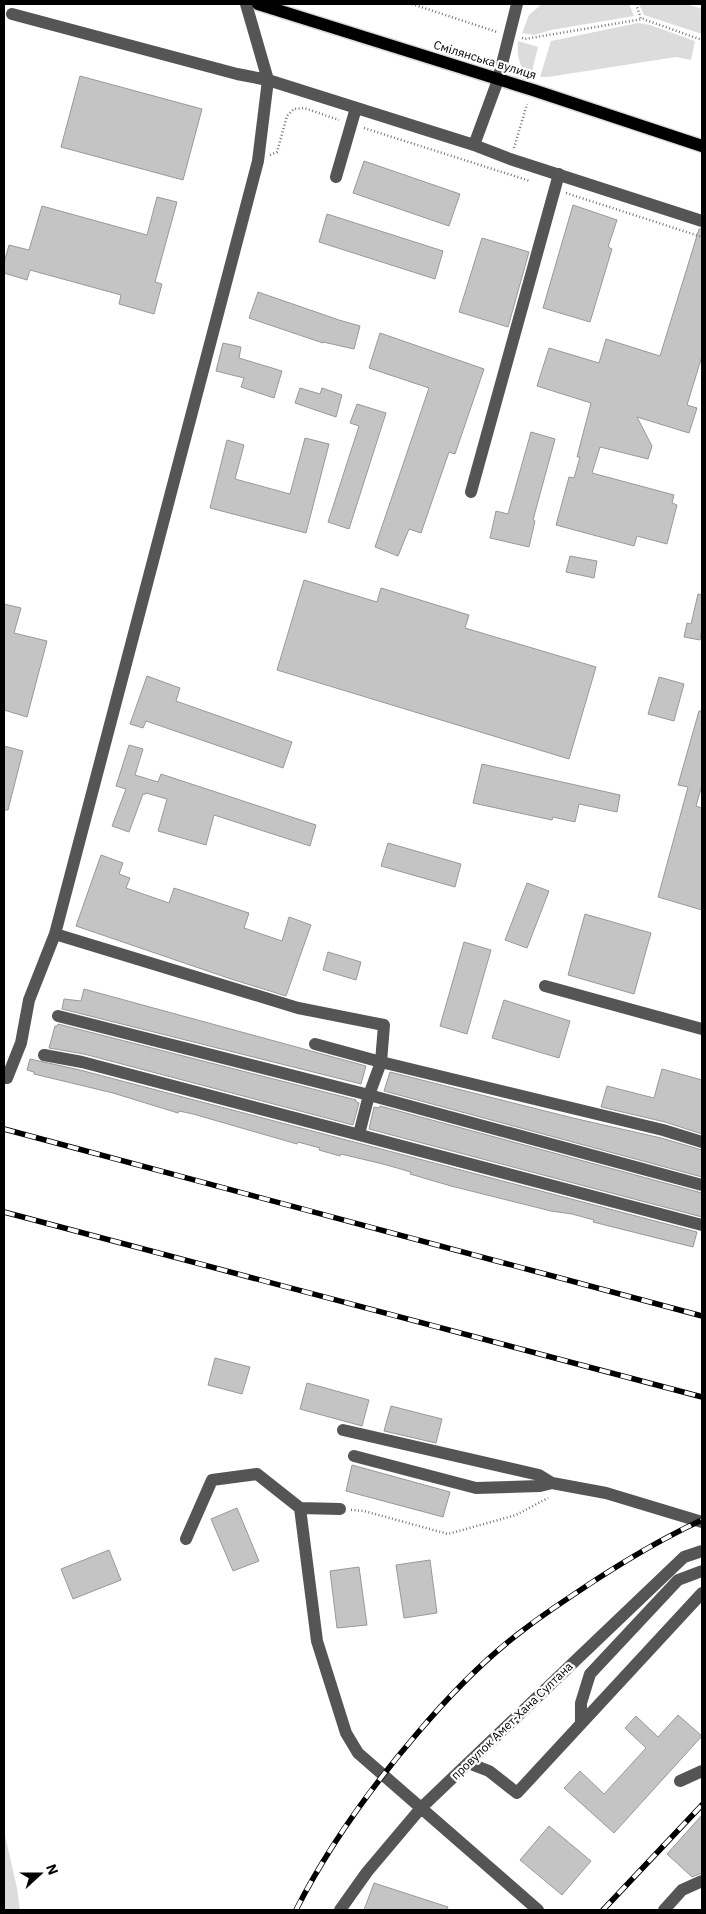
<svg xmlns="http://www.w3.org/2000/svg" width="706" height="1914" font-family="'IBM Plex Sans',sans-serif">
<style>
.green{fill:#dcdcdc}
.building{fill:#c4c4c4;stroke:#999}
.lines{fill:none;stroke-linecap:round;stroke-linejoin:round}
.major-casing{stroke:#dbdbdb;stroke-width:15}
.path{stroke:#777;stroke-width:2.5;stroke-dasharray:1 2.5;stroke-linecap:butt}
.minor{stroke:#555;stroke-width:12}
.major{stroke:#000;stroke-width:12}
.rail-casing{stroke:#000;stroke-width:5.5}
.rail{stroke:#fff;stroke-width:4;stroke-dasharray:11;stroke-linecap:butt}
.labels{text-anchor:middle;stroke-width:4.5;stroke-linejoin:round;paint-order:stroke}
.street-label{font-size:12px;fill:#000;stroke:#fff}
</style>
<rect width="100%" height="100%" fill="#fff"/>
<!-- green -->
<path class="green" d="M542 4H629L634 16 551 30 534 35 522 33 529 15Z
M639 4H686L702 9V34L644 15Z
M638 23 650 25 695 41 691 60 676 57 548 77H540L551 41Z
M518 41 538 47 531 76C518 68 517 55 518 41Z
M4 1831 17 1888 20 1910H4Z"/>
<!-- building -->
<path class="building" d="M80 76 202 109 183 180 61 147Z
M364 161 460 194 449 226 353 193Z
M157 197 177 202 155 282 162 284 154 314 119 304 121 295 30 270 27 280 4 273V263L9 245 29 250 42 206 147 235Z
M573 205 617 220 608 247 612 249 590 322 543 308Z
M327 214 443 251 435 279 319 242Z
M699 229H702V356L687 405 697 408 689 433 637 417 652 446 648 459 600 447 592 473 674 495 672 503 677 505 667 544 637 536 634 546 556 525 569 477 574 478 580 457H577L591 403 537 386 549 348 599 363 606 339 660 356Z
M482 238 529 252 508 327 459 312Z
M258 292 339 320 360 326 354 349 323 342V343L249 318Z
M380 333 484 369 455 454 449 452 421 533 409 529 398 556 375 547 429 388 369 368Z
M223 343 241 347 239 358 282 371 274 398 241 387 244 378 216 371Z
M300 388 320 394 322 388 342 395 336 417 295 403Z
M357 404 386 413 349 529 328 522 359 426 350 423Z
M531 432 555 439 533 520 535 521 529 547 490 538 496 511 508 514Z
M305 438 329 444 306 533 210 508 227 440 244 445 235 479 290 494Z
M570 556 597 561 594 578 566 572Z
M304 580 377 602 381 588 469 615 465 628 596 667 569 759 277 670Z
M698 594 702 595V629L700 640 684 637 687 623 691 624Z
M4 604 21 608 14 633 47 641 27 717 4 710Z
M147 676 180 688 176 701 292 742 283 768 146 721 143 728 130 724Z
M659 677 684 684 674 721 648 714Z
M699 711H702V785L696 806 702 808V910L658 897 688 787 678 785Z
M129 745 143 749 135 775 158 782 161 774 316 825 310 846 214 815 206 845 158 831 167 799 146 793V794H143L129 832 112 826 126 789 116 786Z
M4 746 23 751 8 810H4Z
M482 764 620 795 617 812 579 804 575 822 553 817 552 820 473 803Z
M388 843 461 864 455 887 381 866Z
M101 855 123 863 119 874 130 878 126 888 169 903 174 888 249 913 244 928 282 941 289 917 311 925 286 996 231 979 76 926Z
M527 883 549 891 527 948 505 940Z
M585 914 651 933 634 994 568 975Z
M464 942 491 950 467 1034 440 1026Z
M328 952 361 962 356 980 323 970Z
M84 989 366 1066 361 1084 62 1009 64 999 81 1001Z
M504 1000 570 1021 559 1058 492 1038Z
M58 1024 356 1100V1102L359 1103 353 1125 84 1054 49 1048 55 1026H57Z
M30 1059 80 1070 697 1232 693 1247 593 1222 594 1220 572 1214 551 1211 451 1186 410 1174 411 1172 383 1164 341 1154 340 1156 319 1150 320 1148 298 1142 297 1144 193 1114 179 1111 178 1113 113 1093 34 1074V1072L27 1070Z
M662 1069 702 1080V1134L665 1122 601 1107 607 1086 654 1098Z
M390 1072 573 1118 661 1138 702 1150V1177L384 1091Z
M380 1106 702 1193V1217L369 1129 374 1107 379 1108Z
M215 1358 250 1367 242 1394 208 1385Z
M307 1383 369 1400 362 1426 300 1409Z
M391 1406 442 1419 436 1443 384 1431Z
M352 1465 450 1492 443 1517 346 1491Z
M237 1508 259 1561 233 1571 211 1519Z
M109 1550 121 1580 73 1599 61 1569Z
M430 1560 437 1613 404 1618 396 1565Z
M359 1567 367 1625 337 1628 330 1571Z
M678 1715 702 1736 614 1833 564 1788 580 1771 604 1794 646 1748 625 1728 636 1716 658 1737Z
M702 1815V1873L692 1877 667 1854Z
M549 1826 591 1861 562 1895 520 1860Z
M374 1883 448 1907 447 1910H364Z"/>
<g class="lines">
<!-- major casing -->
<g class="major-casing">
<path id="major" d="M258 4 533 90 702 146"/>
</g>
<!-- path -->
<path class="path" d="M412 4 497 32
M636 4 641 19
M522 38 525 39 643 19 702 40
M364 128 530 181
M514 148 527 104
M270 155 277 152 287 116 294 109 304 108 339 120
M566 193 702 237
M351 1510 364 1511 448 1534 516 1515 548 1498"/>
<!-- minor -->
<path class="minor" d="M12 14 237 74 268 80 474 145 510 159 702 221
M474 145 498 80 517 4
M336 177 356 108
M471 492 559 174
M55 934 298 1008 384 1025 381 1062 369 1095 359 1134
M545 986 702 1029
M58 1016 369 1095 702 1185
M315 1044 381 1062 663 1130 702 1142
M44 1055 82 1062 702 1225
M4 1078H7L21 1043 29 1000 55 934 258 161 268 80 246 4
M343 1430 539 1475 552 1483 606 1493 702 1522
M354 1456 476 1488 540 1486 552 1483
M300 1508 340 1509
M186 1539 212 1480 257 1474 300 1508 317 1641 346 1733 358 1753 538 1910
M581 1724V1703L590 1674 678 1580 702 1571
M468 1763 489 1771 517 1793 702 1593
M680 1781 702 1771
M340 1910 367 1872 421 1808 684 1557 702 1551
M664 1910 682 1890 702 1881"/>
<!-- major -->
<use href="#major" class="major"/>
<!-- rail casing -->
<g class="rail-casing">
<path id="rail" d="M4 1129 702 1316
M4 1212 702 1397
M296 1910C328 1847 369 1790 415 1736 447 1698 482 1661 522 1631 545 1613 570 1597 594 1581 628 1559 665 1537 702 1520
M603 1910 702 1805"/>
</g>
<!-- rail -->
<use href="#rail" class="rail"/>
</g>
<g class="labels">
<!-- street labels -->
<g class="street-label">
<text transform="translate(485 60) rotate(17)" y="4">Смілянська вулиця</text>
<text transform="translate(512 1721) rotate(-44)" y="4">провулок Амет-Хана Султана</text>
</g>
</g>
<!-- border -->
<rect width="706" height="1914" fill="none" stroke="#000000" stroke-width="10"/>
<!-- north arrow -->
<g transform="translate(40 1874) rotate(69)" stroke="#ffffff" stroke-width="4" paint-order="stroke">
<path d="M0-4L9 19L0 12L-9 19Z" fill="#000000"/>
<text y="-8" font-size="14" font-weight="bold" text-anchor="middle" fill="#000000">N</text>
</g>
</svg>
